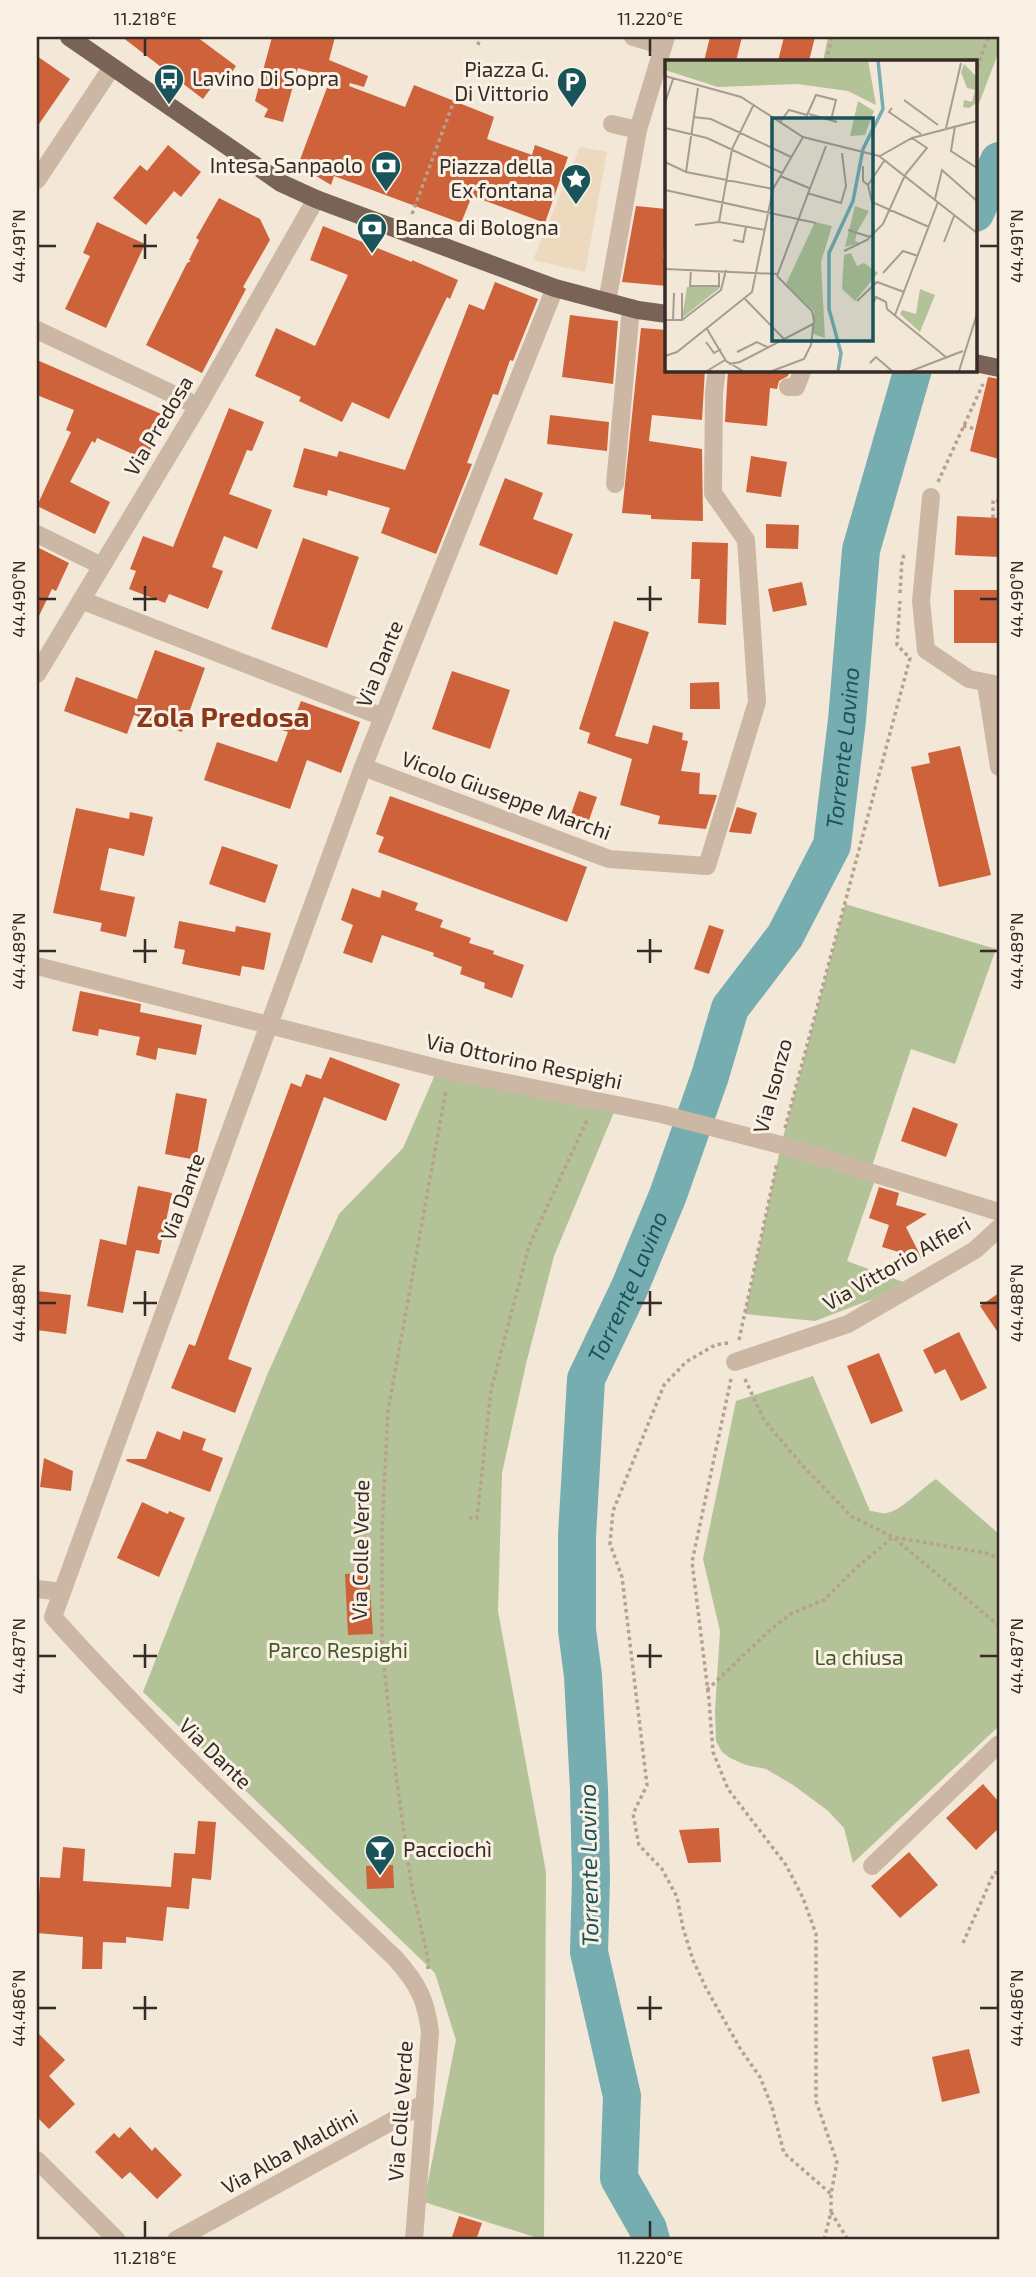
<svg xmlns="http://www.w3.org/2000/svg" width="1036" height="2277" font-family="'Exo 2',sans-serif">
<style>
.green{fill:#b3c297}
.plaza{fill:#ecd9be}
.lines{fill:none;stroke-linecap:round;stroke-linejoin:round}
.river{stroke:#75adb1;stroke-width:38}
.building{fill:#ce623b}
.path{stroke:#b7a18e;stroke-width:3.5;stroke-dasharray:3.5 3.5;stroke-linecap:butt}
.minor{stroke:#cbb7a3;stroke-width:18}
.major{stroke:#796356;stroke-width:18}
.ticks{fill:none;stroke:#362b26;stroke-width:2.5}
.labels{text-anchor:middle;stroke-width:6;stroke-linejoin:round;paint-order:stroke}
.poi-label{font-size:21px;fill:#362b26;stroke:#faf1e5;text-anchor:end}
.street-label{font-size:21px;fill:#362b26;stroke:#faf1e5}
.park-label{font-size:21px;fill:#445628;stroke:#faf1e5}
.water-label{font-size:23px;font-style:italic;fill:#19545a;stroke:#faf1e5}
.district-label{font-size:28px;font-weight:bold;fill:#8a371a;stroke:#faf1e5}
.inset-river{fill:none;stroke:#75adb1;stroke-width:3.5}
.inset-road{fill:none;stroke:#a79c91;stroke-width:2}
.view{fill:#19545a;fill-opacity:0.15;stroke:#19545a;stroke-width:3.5}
.inset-edge{fill:none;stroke:#362b26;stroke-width:3.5}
.neatline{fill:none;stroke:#362b26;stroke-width:2.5}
.ticks-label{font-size:18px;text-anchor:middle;fill:#362b26}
</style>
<rect width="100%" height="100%" fill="#f3e7d8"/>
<!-- green -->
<path class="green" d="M828 37H999V51L975 114V61H823Z
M845 904 996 949 955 1064 911 1049 870 1172 877 1174 847 1261 903 1282 878 1297 815 1321 745 1314 781 1145Z
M438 1068 617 1105 554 1256 526 1364 502 1473 498 1611 546 1872 544 2240 424 2202 456 2040 435 1973 143 1692 267 1375 339 1214 403 1148Z
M813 1376 870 1511C874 1511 881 1514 886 1513 900 1512 923 1487 936 1479L999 1534V1726L853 1863 844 1828 827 1810 793 1785 766 1769 746 1765 730 1758 722 1752 716 1741 715 1711 720 1631 703 1559 736 1401Z"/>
<!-- plaza -->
<path class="plaza" d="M580 147 607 152 585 272 533 260Z"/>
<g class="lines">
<!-- river -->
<g class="river">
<path d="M975 213 999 161"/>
<path id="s1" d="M651 2240 648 2229 619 2178 622 2096 589 1952 591 1878 589 1789 583 1676 577 1630V1536L586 1379 629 1289 668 1195 710 1076 730 1008 785 936 832 845 847 720 861 550 913 369"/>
</g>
</g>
<!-- building -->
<path class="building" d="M122 37H197L236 66 225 82 219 77 203 99Z
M272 37H335L329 60 368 76 364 87 350 83 349 86 405 107 414 85 494 117 487 139 532 155 535 145 568 157 545 223 472 196 461 223 334 176 331 185 298 165 331 77 298 68 283 122 264 117 268 109 255 101Z
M710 37H742L736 61H704Z
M784 37H815L809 61H778Z
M37 56 70 79 37 127Z
M168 145 201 172 181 197 174 191 146 225 113 198 140 165 147 171Z
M219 198 260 219 270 240 243 287 246 289 202 373 146 345 187 263 191 261 189 260 199 240 196 238Z
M636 206 667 209 663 258H667V286L622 282Z
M97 222 145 244 106 328 65 309 90 256 83 253Z
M323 226 412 262V260L458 280 450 299 447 297 389 419 352 402 342 422 299 401 301 397 255 376 276 328 315 346 348 275 310 260Z
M495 282 538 299 513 361 510 360 498 395 493 394 467 463 472 464 436 554 381 533 390 508 328 490 327 496 293 487 304 448 337 457 339 451 405 470 469 304 484 310Z
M570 315 618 321 613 384 562 377Z
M641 328 667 330V369H705L702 420 652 415 649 441 702 449 703 521 651 519V515L622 513Z
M37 360 166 416 146 460 97 438 95 443 92 441 70 482 110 502 95 534 37 506 71 432 66 430 74 410 37 395Z
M728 369H791L788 376 779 381 777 389 770 388 767 426 725 422Z
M988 377 999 379V459L970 451Z
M229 408 264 422 252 451 247 450 229 494 272 510 257 549 224 536 212 567 223 571 208 609 169 594 165 603 129 589 136 571 130 569 143 536 173 547Z
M550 415 609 422 607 451 547 444Z
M751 456 787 462 781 497 746 492Z
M505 478 543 493 533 519 573 534 557 575 479 545Z
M957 516 999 518V557L955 555Z
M766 524 799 525 798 549 766 548Z
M303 538 359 557 327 648 271 629Z
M692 542 728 543 726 625 698 623 700 579H691Z
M37 547 69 563 56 591 52 589 37 620Z
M802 582 807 605 773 612 768 589Z
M954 590H999V643H954Z
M614 621 649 632 615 736 648 744 653 725 683 733 682 740 688 741 681 771 700 773 699 794 717 795 706 829 658 824 660 816 620 805 632 759 587 743 590 733 579 729Z
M155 650 205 668 182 732 134 715 127 734 64 711 76 677 137 699Z
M452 671 510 690 490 749 432 729Z
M719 682 720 709H690V683Z
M301 701 360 722 341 773 307 760 290 809 204 780 217 742 277 762 288 732 282 730 289 712 296 714Z
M960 746 991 875 939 887 911 767 930 763 928 753Z
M579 791 597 797 588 823 570 817Z
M390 796 587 867 567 922 378 852 384 837 376 834Z
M737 807 757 813 751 834 729 832Z
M76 808 129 819 130 812 153 817 144 856 109 848 100 890 135 897 126 937 100 931 102 923 53 913Z
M222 846 278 865 265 903 209 884Z
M352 888 380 898 382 890 418 903 415 910 443 920 440 927 471 938 469 943 494 951 493 954 524 965 512 998 484 988 485 983 460 974 462 967 433 956 434 953 382 935 372 963 343 953 353 925 341 920Z
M179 921 235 932 236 926 271 933 264 970 242 966 240 976 182 964 185 950 174 948Z
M709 925 724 930 709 974 694 969Z
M80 991 141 1004 140 1012 202 1025 196 1055 158 1048 156 1060 136 1055 140 1037 99 1029 98 1036 72 1031Z
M330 1057 400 1084 386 1121 324 1097 228 1359 252 1368 235 1413 171 1388 189 1344 195 1346 291 1083 301 1087 306 1074 321 1079Z
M176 1093 207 1099 196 1160 165 1154Z
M913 1107 958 1124 946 1157 901 1141Z
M138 1186 172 1193 159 1254 136 1250 123 1313 87 1306 100 1239 126 1245Z
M879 1187 899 1193 896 1205 927 1214 906 1227 922 1259 882 1247 889 1225 869 1218Z
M37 1291 71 1295 66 1334 37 1330Z
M999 1293V1334L980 1306Z
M959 1332 987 1388 961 1401 945 1369 935 1374 923 1350Z
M879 1353 903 1411 871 1424 847 1366Z
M157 1431 180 1440 183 1431 206 1439 202 1450 223 1458 210 1492 126 1461 127 1459H146Z
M44 1458 73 1471 71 1491 40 1487Z
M142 1502 168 1514 169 1511 185 1518 159 1577 117 1558Z
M369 1573 373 1634 348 1635 345 1574Z
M983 1784 999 1802V1828L976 1850 946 1818Z
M198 1821 216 1822 211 1880 192 1878 189 1909 167 1907 163 1941 126 1937V1943L103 1942 102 1969H82L83 1937 37 1933 40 1877 60 1878 63 1847 85 1849 83 1881 171 1887 174 1853 195 1854Z
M719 1828 721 1862 688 1863 679 1830Z
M909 1852 938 1885 900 1918 871 1886Z
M393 1865 394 1888 367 1889 366 1866Z
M37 2032 65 2060 49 2076 75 2104 49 2129 37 2117Z
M969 2049 980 2093 942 2102 932 2057Z
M130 2127 152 2151 155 2147 182 2175 157 2199 130 2172 122 2179 95 2152 114 2133 119 2138Z
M459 2216 482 2223 476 2240H451Z"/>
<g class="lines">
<!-- path -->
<path class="path" d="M478 45 480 37
M826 61 832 37
M975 74 988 37
M412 214 458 90
M963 426 976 429
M938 482 983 384
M993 518V500L999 501
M900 593 902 560 905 553
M785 1128 910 658 897 645 900 601
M739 1340 777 1163
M728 1343 715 1345 686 1362 664 1385 613 1511 610 1544 622 1577 647 1785 633 1814 639 1845 662 1869 677 1897 683 1928 693 1960 706 1988 741 2050 760 2077 772 2107 784 2153 831 2194
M731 1379 692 1562 709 1700 713 1752 728 1789 786 1865 803 1898 816 1934V2101L837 2162 831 2194V2212L824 2240
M745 1379 764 1420 802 1465 851 1516 893 1537 986 1553 999 1558
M469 1518H477L491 1390 529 1246 588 1118
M707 1690 770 1630 792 1613 824 1600 855 1569 893 1537 999 1626
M963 1943 994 1873 999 1872
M428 1969V1958L412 1888 396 1775 382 1648V1529L388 1411 446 1090
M831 2212 848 2240"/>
<!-- minor -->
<path class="minor" d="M633 37 663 46
M612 124 638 130
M37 180 112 67
M607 302 638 130 666 37
M37 330 198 406
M788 387H796L803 369
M615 484 631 308
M931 497 921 601 926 650 969 679 999 685
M37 534 102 566
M81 600 383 717
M37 674 198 406 316 199
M986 684 999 767
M363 767 609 859 707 866 757 702 746 540 713 493 714 392 717 369
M37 966 449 1071 661 1114 781 1145 999 1212
M735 1362 848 1324 975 1250 999 1228
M37 1589 62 1592
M53 1617 363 767 555 288
M53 1617C161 1737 279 1847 395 1958 418 1984 426 1999 430 2032L414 2240
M872 1866 999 1744
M37 2160 117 2240
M176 2240 425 2103"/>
<!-- major -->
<path class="major" d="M69 37 281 183 316 199 555 288 638 310 667 314
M975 363 999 368"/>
</g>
<!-- ticks -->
<path class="ticks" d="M145 38V56M650 38V56M145 234V259M38 246H56M133 246H157M980 246H998M145 586V611M650 586V611M38 599H56M133 599H157M637 599H662M980 599H998M145 939V963M650 939V963M38 951H56M133 951H157M637 951H662M980 951H998M145 1291V1316M650 1291V1316M38 1303H56M133 1303H157M637 1303H662M980 1303H998M145 1644V1668M650 1644V1668M38 1656H56M133 1656H157M637 1656H662M980 1656H998M145 1996V2020M650 1996V2020M38 2008H56M133 2008H157M637 2008H662M980 2008H998M145 2221V2238M650 2221V2238"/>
<!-- icons -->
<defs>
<g id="bus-pin" transform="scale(1.575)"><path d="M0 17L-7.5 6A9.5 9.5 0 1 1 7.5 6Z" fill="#19545a" stroke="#faf1e5"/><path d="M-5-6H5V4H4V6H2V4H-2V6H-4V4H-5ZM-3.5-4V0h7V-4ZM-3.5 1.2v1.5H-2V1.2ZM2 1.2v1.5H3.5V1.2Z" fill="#fff"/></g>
<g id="parking-pin" transform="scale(1.575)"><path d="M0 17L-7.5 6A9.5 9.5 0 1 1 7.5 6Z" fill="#19545a" stroke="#faf1e5"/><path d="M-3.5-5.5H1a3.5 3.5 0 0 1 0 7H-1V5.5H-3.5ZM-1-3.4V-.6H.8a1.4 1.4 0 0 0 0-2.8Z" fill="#fff"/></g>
<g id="bank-pin" transform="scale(1.575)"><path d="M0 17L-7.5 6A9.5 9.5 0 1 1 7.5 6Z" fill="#19545a" stroke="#faf1e5"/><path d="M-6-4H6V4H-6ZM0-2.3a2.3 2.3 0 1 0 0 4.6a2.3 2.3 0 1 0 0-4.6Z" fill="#fff"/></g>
<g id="sight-pin" transform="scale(1.575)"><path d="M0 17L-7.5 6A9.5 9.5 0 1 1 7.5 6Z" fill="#19545a" stroke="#faf1e5"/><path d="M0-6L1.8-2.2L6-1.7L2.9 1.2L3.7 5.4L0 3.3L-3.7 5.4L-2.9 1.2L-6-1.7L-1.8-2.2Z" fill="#fff"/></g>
<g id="bar-pin" transform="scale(1.575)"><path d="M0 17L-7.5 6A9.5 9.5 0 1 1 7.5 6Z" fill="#19545a" stroke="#faf1e5"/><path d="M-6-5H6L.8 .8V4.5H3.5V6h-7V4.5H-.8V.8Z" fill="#fff"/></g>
</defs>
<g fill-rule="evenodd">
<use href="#bus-pin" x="169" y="79"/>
<use href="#parking-pin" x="572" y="82"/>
<use href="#bank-pin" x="386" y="166"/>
<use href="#sight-pin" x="576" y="179"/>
<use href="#bank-pin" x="372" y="228"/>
<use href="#bar-pin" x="380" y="1850"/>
</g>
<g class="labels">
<!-- poi labels -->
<g class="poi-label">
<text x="549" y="77">Piazza G.<tspan x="549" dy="24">Di Vittorio</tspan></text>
<text x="192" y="86" text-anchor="start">Lavino Di Sopra</text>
<text x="363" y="173">Intesa Sanpaolo</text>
<text x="553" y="174">Piazza della<tspan x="553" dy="24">Ex fontana</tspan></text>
<text x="395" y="235" text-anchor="start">Banca di Bologna</text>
<text x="403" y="1857" text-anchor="start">Pacciochì</text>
</g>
<!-- street labels -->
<g class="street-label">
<text transform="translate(159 426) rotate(-59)" y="7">Via Predosa</text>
<text transform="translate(380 664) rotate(-68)" y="7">Via Dante</text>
<text transform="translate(506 796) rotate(20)" y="7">Vicolo Giuseppe Marchi</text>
<text transform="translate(524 1062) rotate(12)" y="7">Via Ottorino Respighi</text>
<text transform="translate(773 1086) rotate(-75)" y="7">Via Isonzo</text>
<text transform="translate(183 1197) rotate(-70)" y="7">Via Dante</text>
<text transform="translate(897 1264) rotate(-30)" y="7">Via Vittorio Alfieri</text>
<text transform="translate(361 1550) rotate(-89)" y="7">Via Colle Verde</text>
<text transform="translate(215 1754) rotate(44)" y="7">Via Dante</text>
<text transform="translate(401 2111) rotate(-86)" y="7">Via Colle Verde</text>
<text transform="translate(290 2152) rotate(-29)" y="7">Via Alba Maldini</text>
</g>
<!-- park labels -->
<g class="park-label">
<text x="338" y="1658">Parco Respighi</text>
<text x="859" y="1665">La chiusa</text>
</g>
<!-- water labels -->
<g class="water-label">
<text dy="8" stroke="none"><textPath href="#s1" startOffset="1563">Torrente Lavino</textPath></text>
<text dy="8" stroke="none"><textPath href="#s1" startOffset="975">Torrente Lavino</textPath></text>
<text transform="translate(589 1865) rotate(-91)" y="8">Torrente Lavino</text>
</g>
<!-- district labels -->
<g class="district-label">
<text x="223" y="727">Zola Predosa</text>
</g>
</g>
<!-- overview -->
<g transform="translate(665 60)">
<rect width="312" height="312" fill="#f3e7d8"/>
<path d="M0 0H203L211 45 183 31 132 24 53 27 0 10ZM299 4 311 16V43L304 48 298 47 299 40 307 42 310 30 302 28 296 12ZM193 41 209 51 200 75 185 76ZM190 146 204 151 192 172 190 181 195 183 180 187ZM150 162 167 166 156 202 160 278 148 274 149 251 121 224ZM186 193 192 206 199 203 213 213 190 241 177 229 179 195ZM22 227H56L17 258ZM255 229 270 235 255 272 235 254 237 250 251 254Z" fill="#b3c297"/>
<path class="inset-river" d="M173 311 176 293 164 249V193L188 141 198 89 218 49 213 0"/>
<path class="inset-road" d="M0 16 76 37 138 77 214 96 312 173M239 40 273 65M0 43 8 19M227 48 224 52 256 74M144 54 172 62M28 57 46 59 126 97M115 62 124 50 142 55 151 35 171 40 166 60M290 66 286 91 312 108M0 68 42 78 117 113M281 68 296 3M215 96 247 78 312 61M0 102 21 112 108 129M198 106V121L203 125M21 112 33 28M115 116 144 128M203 125 207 142 264 167M203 125 219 101M0 130 151 163M142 133 176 143 181 126 177 93M270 139 277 110 312 141M54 162 67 89 89 44M30 165 54 162 100 170M183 170 205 177M68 180 78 182 81 167M279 182 289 156M179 191 202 180 218 164 240 115 262 88 247 78M0 209 113 214M26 209 25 226H54V213M218 213 238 191 253 196M112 216 161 86M17 233V260M80 239 120 280M192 241 212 222 239 232M209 242 211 237 221 242 222 249 282 298M230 255 273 142M0 260H17L56 230 61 210M8 261 9 233M42 269 61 301 78 311M41 282 49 293 56 289M72 292 92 282 104 288M0 296 12 292 87 232 108 129 138 77M205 303 211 297 227 311M64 304 75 302 148 264M42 311 60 300M107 311 139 299 146 285 149 260 147 251 112 216M246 311 298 291M294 311 312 254"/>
<path class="view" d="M107 58H208V281H107Z"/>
<rect width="312" height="312" class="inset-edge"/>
</g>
<!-- border -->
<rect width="1036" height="2277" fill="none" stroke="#faf1e5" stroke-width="77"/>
<rect x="38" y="38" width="960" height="2200" class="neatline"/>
<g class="ticks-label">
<text x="145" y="25">11.218°E</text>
<text x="650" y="25">11.220°E</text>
<text transform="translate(19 246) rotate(-90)" y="6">44.491°N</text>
<text transform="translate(1017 246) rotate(-90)" y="6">44.491°N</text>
<text transform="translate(19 599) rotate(-90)" y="6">44.490°N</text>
<text transform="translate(1017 599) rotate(-90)" y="6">44.490°N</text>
<text transform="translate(19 951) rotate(-90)" y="6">44.489°N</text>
<text transform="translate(1017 951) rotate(-90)" y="6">44.489°N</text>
<text transform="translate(19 1303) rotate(-90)" y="6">44.488°N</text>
<text transform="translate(1017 1303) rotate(-90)" y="6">44.488°N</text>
<text transform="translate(19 1656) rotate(-90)" y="6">44.487°N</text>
<text transform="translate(1017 1656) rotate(-90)" y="6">44.487°N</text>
<text transform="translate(19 2008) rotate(-90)" y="6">44.486°N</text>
<text transform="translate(1017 2008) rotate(-90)" y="6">44.486°N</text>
<text x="145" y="2264">11.218°E</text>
<text x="650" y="2264">11.220°E</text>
</g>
</svg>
